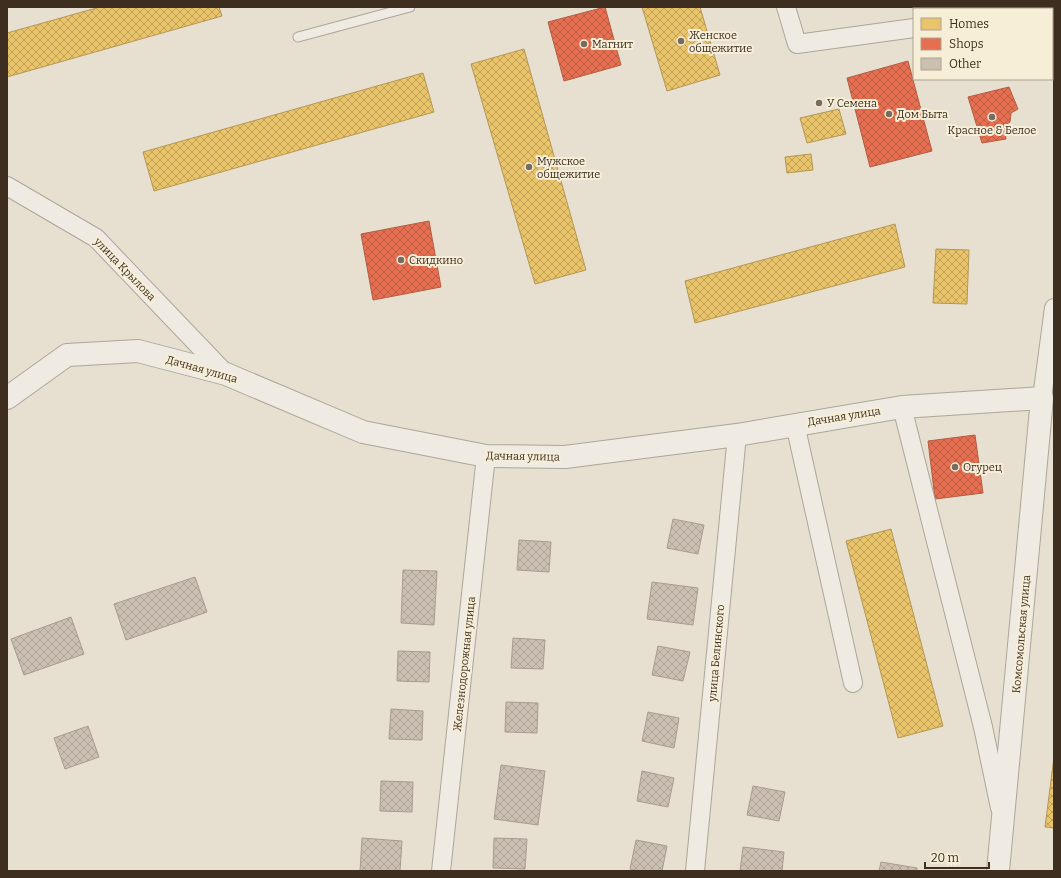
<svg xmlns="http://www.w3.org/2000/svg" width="1061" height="878" font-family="Bitter,serif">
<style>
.homes{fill:url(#homes-cross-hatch);stroke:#b59754}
.shops{fill:url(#shops-cross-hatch);stroke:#b45c42}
.building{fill:url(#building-cross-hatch);stroke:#a89c90}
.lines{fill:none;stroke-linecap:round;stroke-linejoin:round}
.service-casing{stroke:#ada599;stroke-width:11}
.minor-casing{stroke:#ada599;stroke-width:20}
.tertiary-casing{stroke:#ada599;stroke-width:24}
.service{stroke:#efebe3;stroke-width:9}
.minor{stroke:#efebe3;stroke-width:18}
.tertiary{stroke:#efebe3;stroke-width:22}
.poi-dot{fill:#786c5e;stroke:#f7eed8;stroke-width:1.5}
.labels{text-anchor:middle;stroke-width:4;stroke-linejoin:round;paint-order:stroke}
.poi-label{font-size:11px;fill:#3d2e20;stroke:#f7eed8;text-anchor:start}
.street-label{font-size:11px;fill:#3d2e20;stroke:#f7eed8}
</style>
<defs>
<pattern id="homes-cross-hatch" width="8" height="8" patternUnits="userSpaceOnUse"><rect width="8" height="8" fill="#e9c46a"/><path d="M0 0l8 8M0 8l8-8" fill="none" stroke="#bea057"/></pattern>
<pattern id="shops-cross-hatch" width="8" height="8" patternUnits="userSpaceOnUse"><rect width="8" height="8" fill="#e76f51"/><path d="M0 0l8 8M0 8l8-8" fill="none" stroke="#bc5c43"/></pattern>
<pattern id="building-cross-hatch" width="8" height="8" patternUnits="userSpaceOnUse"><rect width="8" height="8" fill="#cbbfb2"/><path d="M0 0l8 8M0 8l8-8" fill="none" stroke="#afa499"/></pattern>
</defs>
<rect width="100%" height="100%" fill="#e7e0d1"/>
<!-- homes -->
<path class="homes" d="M100 7H219L222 16 7 77V33Z
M642 7H700L720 75 667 91Z
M524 49 586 270 535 284 471 64Z
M423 73 434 112 154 191 143 152Z
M839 109 846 134 807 143 800 118Z
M811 154 813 170 787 173 785 157Z
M895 224 905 267 695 323 685 281Z
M936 249 969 250 967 304 933 303Z
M891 529 943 726 898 738 846 541Z
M1054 757V828L1045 827Z"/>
<!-- shops -->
<path class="shops" d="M605 7 621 65 564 81 548 22Z
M908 61 932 151 870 167 847 78Z
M1009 87 1018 109 1011 113 1010 122 1004 126 1006 139 982 143 968 97Z
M429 221 441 287 373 300 361 234Z
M975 435 983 493 935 499 928 441Z"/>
<!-- building -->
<path class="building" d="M673 519 704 525 698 554 667 548Z
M519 540 551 542 549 572 517 570Z
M403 570 437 571 434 625 401 623Z
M195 577 207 612 126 640 114 604Z
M652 582 698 588 693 625 647 619Z
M71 617 84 654 24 675 11 639Z
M513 638 545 640 543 669 511 668Z
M658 646 690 652 683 681 652 675Z
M398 651 430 652 429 682 397 681Z
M506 702 538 703 537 733 505 732Z
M391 709 423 711 422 740 389 739Z
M648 712 679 718 674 748 642 741Z
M88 726 99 757 65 769 54 738Z
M501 765 545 771 538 825 494 819Z
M642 771 674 778 668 807 637 801Z
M381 781 413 782 412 812 380 811Z
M753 786 785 792 779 821 747 815Z
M362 838 402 841 400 871H360Z
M494 838 527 839 525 869 493 868Z
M636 840 667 846 662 871H637L630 869Z
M743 847 784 852 782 871H740Z
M881 862 917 868V871H879Z"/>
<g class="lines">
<!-- service casing -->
<g class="service-casing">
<path id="service" d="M961 9V7
M298 37 410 7"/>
</g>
<!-- minor casing -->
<g class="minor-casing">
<path id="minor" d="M786 7 797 44 914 28
M1052 49 1054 50
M7 186 96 238 226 374
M1042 398 1054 308
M902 407 983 727 1000 808
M795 424 853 683
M441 871 486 456
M695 871 737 435"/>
</g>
<!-- tertiary casing -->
<g class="tertiary-casing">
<path id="tertiary" d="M7 398 67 355 138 351 226 374 363 432 486 456 565 457 737 435 902 407 1042 398 998 871"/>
</g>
<!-- service -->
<use href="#service" class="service"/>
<!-- minor -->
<use href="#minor" class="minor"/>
<!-- tertiary -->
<use href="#tertiary" class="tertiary"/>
</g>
<!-- markers -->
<g class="poi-dot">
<circle cx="681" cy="41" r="4"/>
<circle cx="584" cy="44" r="4"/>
<circle cx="819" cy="103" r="4"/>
<circle cx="889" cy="114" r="4"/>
<circle cx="992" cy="117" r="4"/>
<circle cx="529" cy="167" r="4"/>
<circle cx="401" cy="260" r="4"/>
<circle cx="955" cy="467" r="4"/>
</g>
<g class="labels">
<!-- poi labels -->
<g class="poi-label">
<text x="689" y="39">Женское<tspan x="689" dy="13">общежитие</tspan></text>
<text x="592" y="48">Магнит</text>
<text x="827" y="107">У Семена</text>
<text x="897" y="118">Дом Быта</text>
<text x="992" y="134" text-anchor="middle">Красное &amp; Белое</text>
<text x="537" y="165">Мужское<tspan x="537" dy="13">общежитие</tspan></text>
<text x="409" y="264">Скидкино</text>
<text x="963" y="471">Огурец</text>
</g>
<!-- street labels -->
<g class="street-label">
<text transform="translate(125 269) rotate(46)" y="4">улица Крылова</text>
<text transform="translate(202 369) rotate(16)" y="4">Дачная улица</text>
<text transform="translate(844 416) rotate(-9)" y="4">Дачная улица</text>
<text transform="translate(523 456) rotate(1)" y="4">Дачная улица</text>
<text transform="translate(1021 634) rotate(-85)" y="4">Комсомольская улица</text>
<text transform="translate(716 653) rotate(-85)" y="4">улица Белинского</text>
<text transform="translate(464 664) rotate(-84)" y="4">Железнодорожная улица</text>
</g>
</g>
<!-- border -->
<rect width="1061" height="878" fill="none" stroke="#3d2e20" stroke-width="16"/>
<!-- legend -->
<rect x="913" y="8" width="140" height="72" fill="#f7eed8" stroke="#ada18e"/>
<rect x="921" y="18" width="20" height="12" fill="#e9c46a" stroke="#ada18e"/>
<text x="949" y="28" font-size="12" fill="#3d2e20">Homes</text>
<rect x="921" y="38" width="20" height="12" fill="#e76f51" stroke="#ada18e"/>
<text x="949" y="48" font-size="12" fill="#3d2e20">Shops</text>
<rect x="921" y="58" width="20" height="12" fill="#cbbfb2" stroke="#ada18e"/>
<text x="949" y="68" font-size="12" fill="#3d2e20">Other</text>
<!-- scale -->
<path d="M925 862v6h64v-6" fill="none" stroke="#3d2e20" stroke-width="2"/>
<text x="931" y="862" font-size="12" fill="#3d2e20" stroke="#f7eed8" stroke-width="3" paint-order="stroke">20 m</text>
</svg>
